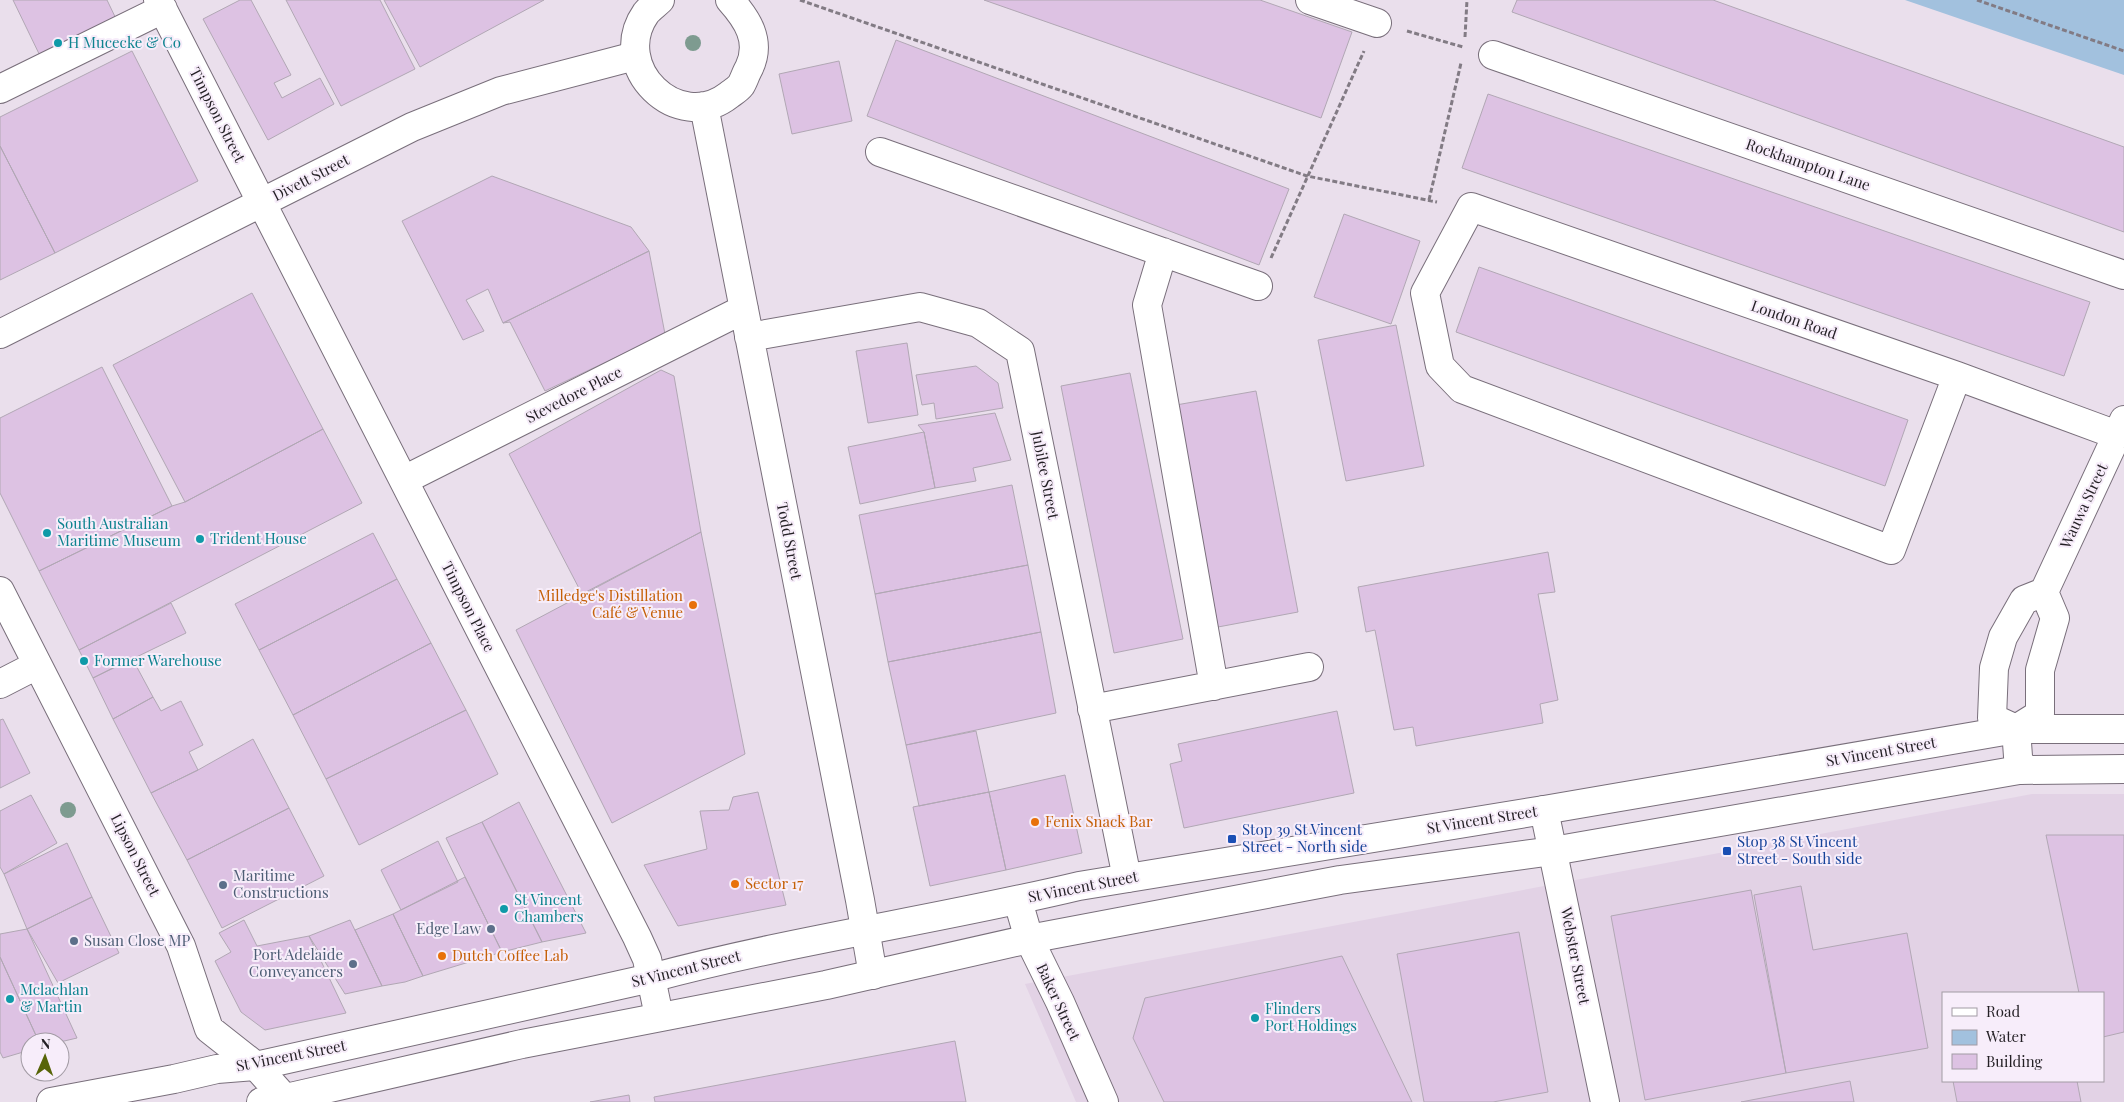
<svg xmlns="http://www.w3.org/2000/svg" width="2124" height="1102" font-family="'Playfair Display',serif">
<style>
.built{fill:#e2d2e5;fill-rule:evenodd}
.water{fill:#a2c1de}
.building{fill:#ddc2e3;stroke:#b1a7b4}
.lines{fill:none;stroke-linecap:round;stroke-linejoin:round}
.minor-casing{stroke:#796f7b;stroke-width:30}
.major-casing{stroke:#796f7b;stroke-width:30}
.path{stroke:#827b84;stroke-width:3;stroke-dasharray:5 2.5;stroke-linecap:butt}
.minor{stroke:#fff;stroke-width:28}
.major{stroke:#fff;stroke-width:28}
.tree{fill:#7e9b90}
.culture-dot{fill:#0f9aa8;stroke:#f7edfa;stroke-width:2}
.food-dot{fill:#e8710a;stroke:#f7edfa;stroke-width:2}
.transit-dot{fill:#1a4fb4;stroke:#f7edfa;stroke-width:2}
.service-dot{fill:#5c6f8a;stroke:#f7edfa;stroke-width:2}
.labels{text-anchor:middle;stroke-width:4;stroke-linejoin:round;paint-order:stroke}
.culture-label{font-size:15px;fill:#0d838f;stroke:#f7edfa;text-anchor:start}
.street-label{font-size:15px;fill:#231f24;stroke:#f7edfa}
.food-label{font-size:15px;fill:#c56008;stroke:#f7edfa;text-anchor:start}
.transit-label{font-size:15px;fill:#164399;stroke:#f7edfa;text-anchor:start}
.service-label{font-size:15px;fill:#4e5e75;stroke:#f7edfa;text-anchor:start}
</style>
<rect width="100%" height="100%" fill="#eadfec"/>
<!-- built -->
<path class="built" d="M2032 794H2124V1102H1076L1025 984ZM1943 993H2103V1081H1943Z"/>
<!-- water -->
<path class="water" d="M1905 0H2124V75Z"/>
<!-- building -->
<path class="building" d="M13 0H107L119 25 43 62Z
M240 0H251L291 75 274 83 282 98 320 78 334 104 268 140 203 19Z
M286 0H380L415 69 341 106Z
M384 0H544L420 67Z
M984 0H1260L1352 32 1321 118Z
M1517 0H1713L2124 147V232L1512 12Z
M896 40 1289 189 1259 265 867 116Z
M132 51 198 181 55 253 0 146V117Z
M839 61 852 121 792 134 779 74Z
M1488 94 2090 302 2064 376 1462 168Z
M0 146 55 253 0 280Z
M492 176 631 227 649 251 503 323 488 289 466 300 484 331 463 340 402 221Z
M1344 214 1420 241 1391 324 1314 297Z
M649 251 665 334 545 391 510 322 503 323Z
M1479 267 1908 420 1885 486 1456 332Z
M252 293 323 429 185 502 113 365Z
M1396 325 1424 466 1346 481 1318 340Z
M907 343 918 415 868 423 856 351Z
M976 366 998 383 1003 408 936 419 934 403 922 405 916 375Z
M102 367 172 506 39 571 0 493V418Z
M661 370 674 376 701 532 582 594 509 454Z
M1130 373 1183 639 1114 653 1061 386Z
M1256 391 1298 612 1218 627 1176 405Z
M995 413 1011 460 973 468 976 481 935 488 924 432 918 425Z
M323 429 362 503 79 650 39 571 172 506 185 502Z
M924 432 935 488 860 504 848 447Z
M1012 485 1028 565 875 594 859 515Z
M701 532 745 754 612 823 516 630Z
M373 533 397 579 259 650 235 604Z
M1548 552 1555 592 1538 594 1558 700 1540 704 1543 723 1416 746 1413 727 1394 730 1375 630 1366 632 1358 587Z
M1028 565 1041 632 888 662 875 594Z
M397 579 431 643 293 715 259 650Z
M171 603 186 633 93 678 79 650Z
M1041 632 1056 713 906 745 888 662Z
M431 643 466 710 326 779 293 715Z
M132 658 153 697 113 719 93 678Z
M153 697 161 711 181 701 203 745 189 752 198 770 151 793 113 719Z
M466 710 498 774 359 845 326 779Z
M1337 711 1354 793 1184 828 1170 764 1182 761 1178 744Z
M3 719 30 773 0 788V720Z
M976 731 989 792 919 806 906 745Z
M253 739 289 808 187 860 151 793 198 770Z
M1065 775 1082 853 1006 870 989 792Z
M758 792 786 905 678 926 644 865 707 849 700 811 729 810 733 797Z
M989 792 1006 870 930 886 913 807Z
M31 795 57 843 4 874 0 867V811Z
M519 802 586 933 542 942 482 822Z
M289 808 324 876 222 928 187 860Z
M482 822 542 942 502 952 446 838Z
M2046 835H2124V1032L2103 1037V993H2079Z
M438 841 458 882 401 910 381 870Z
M67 843 92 897 27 929 4 874Z
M465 877 502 952 423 976 393 914Z
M1801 886 1813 950 1907 933 1928 1048 1786 1073 1754 895Z
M1751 890 1786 1073 1645 1100 1611 916Z
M92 897 119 953 58 983 27 929Z
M393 914 423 976 405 982 382 986 355 930Z
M244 920 257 946 309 936 346 1013 265 1030 241 1012 215 961 231 952 219 933Z
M350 920 382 986 345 994 309 936Z
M27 929 77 1038 60 1042H39L0 957V934Z
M1519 932 1548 1092 1493 1102H1424L1397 954Z
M1342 956 1412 1102H1164L1133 1038 1145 998Z
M0 957 39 1042H30V1050L3 1058 0 1052Z
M955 1041 966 1102H655L654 1097Z
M1850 1081 1854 1102H1741Z
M1953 1081H2077L2081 1102H1957Z
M629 1095 630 1102H590Z"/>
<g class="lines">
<!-- minor casing -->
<g class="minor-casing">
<path id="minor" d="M158 0 637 937 647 959 659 1016
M660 0C656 4 650 8 646 13 608 67 678 135 729 95 733 92 738 89 741 85 744 80 746 73 749 68 762 41 747 19 730 0
M1310 0 1377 23
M1493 55 2124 275
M0 89 163 9
M704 106 860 900 873 975
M880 152 1258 286
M1163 252 1147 305 1214 686
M0 334 412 127 501 91 635 56
M749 337 920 307 978 323 1020 351 1127 878
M1957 376 1891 550 1462 389 1440 366 1425 293 1471 207 1957 376 2117 435
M404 480 744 309
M0 591 181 946 209 1029 256 1066 288 1102
M0 684 37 665
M1092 709 1309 667
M2016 729 1992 718 1994 668 2003 637 2024 600 2044 592 2124 420
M2016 729 2040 714V670L2055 618 2044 592
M2016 729 2019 770
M1544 810 1605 1102
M1018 901 1029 939 1060 1002 1104 1102"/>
</g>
<!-- major casing -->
<g class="major-casing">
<path id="major" d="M51 1102 174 1079 217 1069 256 1066 651 978C792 940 937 920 1079 886L1544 810 2016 729H2124
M261 1102 286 1098 522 1044 826 985 1029 939 1340 880 1553 851 2019 770 2124 769"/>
</g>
<!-- path -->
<path class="path" d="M800 0 1307 176 1437 202
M1977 0 2124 51
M1407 31 1463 47
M1465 37 1467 0
M1429 200 1461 63
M1271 258 1364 51"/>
<!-- minor -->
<use href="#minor" class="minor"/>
<!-- major -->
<use href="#major" class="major"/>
</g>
<!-- trees -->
<g class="tree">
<circle cx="693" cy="43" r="8"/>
<circle cx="68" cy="810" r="8"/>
</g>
<!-- markers -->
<g class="culture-dot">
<circle cx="58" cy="43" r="5"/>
<circle cx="47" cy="533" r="5"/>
<circle cx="200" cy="539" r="5"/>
<circle cx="84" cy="661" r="5"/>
<circle cx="504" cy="909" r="5"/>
<circle cx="10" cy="999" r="5"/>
<circle cx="1255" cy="1018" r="5"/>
</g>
<g class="food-dot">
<circle cx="693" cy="605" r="5"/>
<circle cx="1035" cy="822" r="5"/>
<circle cx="735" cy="884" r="5"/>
<circle cx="442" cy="956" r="5"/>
</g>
<g class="transit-dot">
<rect x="1227" y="834" width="10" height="10" rx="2.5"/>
<rect x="1722" y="846" width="10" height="10" rx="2.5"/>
</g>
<g class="service-dot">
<circle cx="223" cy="885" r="5"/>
<circle cx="491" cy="929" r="5"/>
<circle cx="74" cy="941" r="5"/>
<circle cx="353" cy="964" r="5"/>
</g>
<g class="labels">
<!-- culture labels -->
<g class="culture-label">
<text x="68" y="48">H Mucecke &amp; Co</text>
<text x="57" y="529">South Australian<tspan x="57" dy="17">Maritime Museum</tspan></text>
<text x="210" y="544">Trident House</text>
<text x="94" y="666">Former Warehouse</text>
<text x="514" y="905">St Vincent<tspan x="514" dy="17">Chambers</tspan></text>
<text x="20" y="995">Mclachlan<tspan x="20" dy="17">&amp; Martin</tspan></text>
<text x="1265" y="1014">Flinders<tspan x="1265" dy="17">Port Holdings</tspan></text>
</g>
<!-- street labels -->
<g class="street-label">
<text transform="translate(217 115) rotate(63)" y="5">Timpson Street</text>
<text transform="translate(1808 165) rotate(19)" y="5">Rockhampton Lane</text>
<text transform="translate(311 178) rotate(-27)" y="5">Divett Street</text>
<text transform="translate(1794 320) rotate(19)" y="5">London Road</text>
<text transform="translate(574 395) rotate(-27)" y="5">Stevedore Place</text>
<text transform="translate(1045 475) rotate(79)" y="5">Jubilee Street</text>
<text transform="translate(2084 506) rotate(-65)" y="5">Wauwa Street</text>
<text transform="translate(789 541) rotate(79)" y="5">Todd Street</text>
<text transform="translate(468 607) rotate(63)" y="5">Timpson Place</text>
<text transform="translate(1881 752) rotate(-10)" y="5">St Vincent Street</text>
<text transform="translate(1482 820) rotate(-9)" y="5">St Vincent Street</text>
<text transform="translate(135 855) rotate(63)" y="5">Lipson Street</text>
<text transform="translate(1083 887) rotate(-11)" y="5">St Vincent Street</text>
<text transform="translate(1575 956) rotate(79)" y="5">Webster Street</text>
<text transform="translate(686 969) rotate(-14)" y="5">St Vincent Street</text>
<text transform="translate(1058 1002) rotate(65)" y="5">Baker Street</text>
<text transform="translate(291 1056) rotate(-11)" y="5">St Vincent Street</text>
</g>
<!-- food labels -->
<g class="food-label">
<text x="683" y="601" text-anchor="end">Milledge's Distillation<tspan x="683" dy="17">Café &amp; Venue</tspan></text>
<text x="1045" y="827">Fenix Snack Bar</text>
<text x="745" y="889">Sector 17</text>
<text x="452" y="961">Dutch Coffee Lab</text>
</g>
<!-- transit labels -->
<g class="transit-label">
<text x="1242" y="835">Stop 39 St Vincent<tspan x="1242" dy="17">Street - North side</tspan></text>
<text x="1737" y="847">Stop 38 St Vincent<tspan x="1737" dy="17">Street - South side</tspan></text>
</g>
<!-- service labels -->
<g class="service-label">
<text x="233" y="881">Maritime<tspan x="233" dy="17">Constructions</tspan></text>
<text x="481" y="934" text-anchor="end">Edge Law</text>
<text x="84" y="946">Susan Close MP</text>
<text x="343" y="960" text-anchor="end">Port Adelaide<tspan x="343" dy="17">Conveyancers</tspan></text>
</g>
</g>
<!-- legend -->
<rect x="1942" y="992" width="162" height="90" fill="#f7edfa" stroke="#a29ba4"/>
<rect x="1952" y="1008" width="25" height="8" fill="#ffffff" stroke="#a29ba4"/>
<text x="1986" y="1017" font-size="15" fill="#231f24">Road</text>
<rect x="1952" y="1030" width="25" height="15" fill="#a2c1de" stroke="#a29ba4"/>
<text x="1986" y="1042" font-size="15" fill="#231f24">Water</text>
<rect x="1952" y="1054" width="25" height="15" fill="#ddc2e3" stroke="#a29ba4"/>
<text x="1986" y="1067" font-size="15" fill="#231f24">Building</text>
<!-- north arrow -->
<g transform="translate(45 1057) rotate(2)"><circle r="24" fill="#f7edfa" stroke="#a29ba4"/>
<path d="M0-4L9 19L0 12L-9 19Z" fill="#576408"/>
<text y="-8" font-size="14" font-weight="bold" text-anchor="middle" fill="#231f24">N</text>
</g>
</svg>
